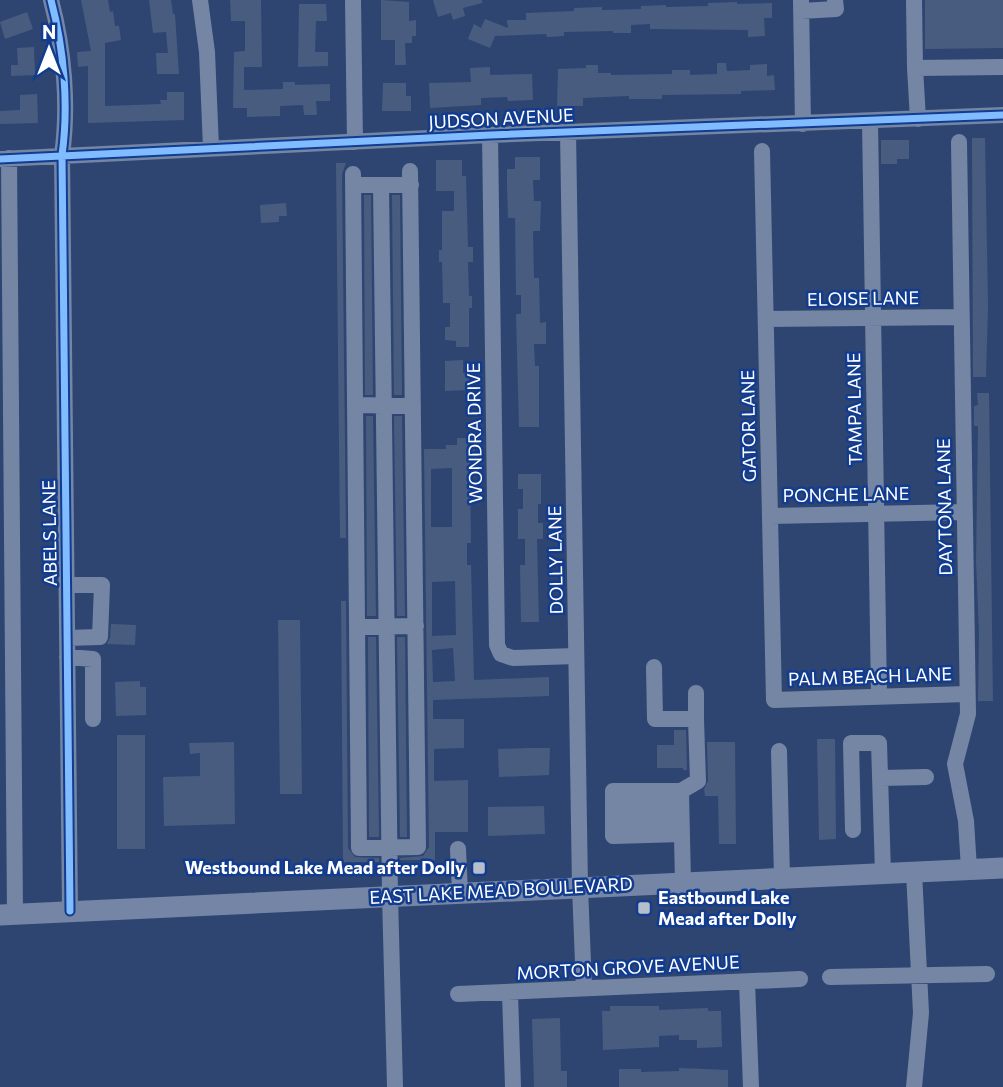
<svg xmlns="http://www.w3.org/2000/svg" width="1003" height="1087" font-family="Commissioner,sans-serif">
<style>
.building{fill:#485c80;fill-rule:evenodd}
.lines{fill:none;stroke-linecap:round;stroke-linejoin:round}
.minor{stroke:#7586a5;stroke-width:16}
.major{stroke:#7485a5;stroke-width:21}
.cycleway-casing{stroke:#113c8f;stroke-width:11}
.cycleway{stroke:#80bcff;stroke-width:7}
.poi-dot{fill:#b6bece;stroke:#113c8f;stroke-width:2.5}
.labels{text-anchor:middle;stroke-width:5;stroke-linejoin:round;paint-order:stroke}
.street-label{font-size:18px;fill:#fff;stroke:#113c8f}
.poi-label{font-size:18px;font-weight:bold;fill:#fff;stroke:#113c8f;text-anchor:end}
</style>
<rect width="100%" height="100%" fill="#2e4572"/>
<!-- building -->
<path class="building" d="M81 0H108L110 12 113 11 115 26H119L121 40 105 43V106L161 104 160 100H167V92H184V120L88 123V66L78 67 77 52 91 51Z
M149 0H171L173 14H175L179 74H157L156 53H168L166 32 153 33Z
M230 0H261L262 67H244V90L283 89V82H295V85L330 84V101H316L317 115H304L303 105 280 106V116L247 117V108H233L234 52 245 51V21H231Z
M381 0 409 2V21L416 20V36H412V43H405L406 65H395V40H381Z
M433 0H482V3L463 8 465 16 453 20 451 13 438 17Z
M925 0H1003V48L925 49Z
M737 2V4L772 3V18H764L765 36 748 37V30L650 29V24L631 25V33H613V31L564 32V36L547 37 546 34 495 36 490 48 468 39 474 24 481 28 485 19 508 28 507 20H526V13L574 11V8L602 7V10L641 9V6L666 5V7L708 6V3Z
M299 4H326L327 21H316L315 52H328V66L298 67Z
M27 12 33 29 5 39 0 22Z
M34 47 35 75 11 76V65H18L17 48Z
M717 63H726L727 71 750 70V65L767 64V76L774 75 775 90 741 91V94L662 95V99H629V96L583 98V106H557L558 69 586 68V65H598V73H611V75L672 74V70H690V75L717 74Z
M490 67V75L532 74 533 100 508 101 507 97 481 98V105L430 108 429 83 471 82 470 68Z
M383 83H406V96H411V111H382Z
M37 94 38 123 0 124V111L20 110V95Z
M972 138H985L988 307 986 377H973Z
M881 140H909V159H897V164H881Z
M515 157H540V180H533L534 201H541L540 231H533L534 278H539L540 323 546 322V344H534L535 366H539V427H519L516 314H521V295H516L515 218H508L507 187V169H515Z
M436 160H462V176H466L468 247H473V262H468L469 296H472V308H469V347H456V341L445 340V327H450V303H443L442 262H439V250H442V211H454V191H436Z
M336 163H346L342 174 346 538H340Z
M364 195H371L373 395H365Z
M392 195H400L402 395H394Z
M286 203 287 216H279V222L261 223 260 205Z
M463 360V373H469V390L445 391V361Z
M977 393H989L993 701H978L979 632 976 561 978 426H974V406L978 405Z
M366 416H373L376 616H367Z
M394 416H402L405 616H397Z
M457 438H474L475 468H470L471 543H467V565H471L474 680 549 677V696L433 700V719H464V748L434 749V781L468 780V832H435V860H400V858L423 856 429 847 424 449H446V445H457ZM452 468V527H431V469ZM455 581 456 635 432 636V582ZM453 648 455 681 433 682 432 650Z
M518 474H541V504H538V523H543V539H537L539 622H521L520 565H525V539H518V509H523V489H518Z
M341 601H346L348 848 355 857 379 858V862H343Z
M278 620H300L302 794H280Z
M111 624 136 625 135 645 107 644 110 638Z
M368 637H376L379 837H369Z
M397 637H405L407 837H400Z
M140 681V687H146V715L116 716 115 682Z
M674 730H686L687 770H683V768H657V745H674Z
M117 735H145V849H117Z
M817 739H835L836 839 819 840Z
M234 742 235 824 164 826 163 777 200 776V753L190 754 189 743Z
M707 742H735L736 844H719L718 796H705L704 789 708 781Z
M529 748H550L549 775 499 777 498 749Z
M544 806 545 834 488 836V807Z
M610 1006H659V1010L708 1008V1011H721L722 1047 697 1048V1040H679V1035L659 1036V1047L603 1050 602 1011H610Z
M560 1018 561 1071H567V1087H534L532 1019Z
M679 1068 728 1070V1087H619V1069H641V1072L679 1071Z"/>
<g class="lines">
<!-- minor -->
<path class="minor" d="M51 0C64 49 69 105 62 155L70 911
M200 0 207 52 211 148
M353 0 355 142
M801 0 803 124
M914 0 915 68
M801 11 836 9 835 0
M918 119 915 68 1003 67
M870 121 879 696
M568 132 580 887 584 988
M490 135 497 645 501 654 513 658 576 656
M959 142 968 714 955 764 966 821 969 869
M762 151 774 700 967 694
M9 158 15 914
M0 159 490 135 1003 115
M353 174 359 848 418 847 410 171
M353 185H411
M381 185 390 896 395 1087
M766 319 961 317
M355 405 413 406
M770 516 964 512
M67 585H102L100 637 67 638
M357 627 416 626
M67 657 93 659V719
M654 667 655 719H696L698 781 681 791
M696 719V693
M779 751 782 878
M881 778 926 777
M613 806H681
M613 821 681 819
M853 830 851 743H879L883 873
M682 834 613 836V791H681L683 883
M458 849 460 893
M914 872 921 1013 914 1087
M830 977 987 974
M747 982 751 1087
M510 993 513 1087
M458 994 800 979"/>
<!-- major -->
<path class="major" d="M0 915 1003 868"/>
<!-- cycleway casing -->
<g class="cycleway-casing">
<path id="cycleway" d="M51 0C64 49 69 105 62 155L70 911
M0 159 490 135 1003 115"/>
</g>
<!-- cycleway -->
<use href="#cycleway" class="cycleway"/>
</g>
<!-- markers -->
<g class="poi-dot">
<rect x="472" y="861" width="14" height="14" rx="3.5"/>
<rect x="637" y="901" width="14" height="14" rx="3.5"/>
</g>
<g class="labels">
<!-- street labels -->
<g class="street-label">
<text transform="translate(501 119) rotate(-3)" y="6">JUDSON AVENUE</text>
<text transform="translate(863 299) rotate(-1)" y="6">ELOISE LANE</text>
<text transform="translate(855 409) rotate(-91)" y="6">TAMPA LANE</text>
<text transform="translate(749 426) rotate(-91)" y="6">GATOR LANE</text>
<text transform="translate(475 433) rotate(-91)" y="6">WONDRA DRIVE</text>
<text transform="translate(846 495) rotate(-1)" y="6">PONCHE LANE</text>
<text transform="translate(945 507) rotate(-91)" y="6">DAYTONA LANE</text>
<text transform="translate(50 533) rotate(-91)" y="6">ABELS LANE</text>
<text transform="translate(556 560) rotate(-91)" y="6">DOLLY LANE</text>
<text transform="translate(870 677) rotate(-2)" y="6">PALM BEACH LANE</text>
<text transform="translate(501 891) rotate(-3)" y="6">EAST LAKE MEAD BOULEVARD</text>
<text transform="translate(628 968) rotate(-3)" y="6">MORTON GROVE AVENUE</text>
</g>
<!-- poi labels -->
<g class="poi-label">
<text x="465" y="874">Westbound Lake Mead after Dolly</text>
<text x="658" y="904" text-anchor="start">Eastbound Lake<tspan x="658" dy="21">Mead after Dolly</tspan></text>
</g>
</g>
<!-- north arrow -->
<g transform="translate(49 49)" stroke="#113c8f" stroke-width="5" paint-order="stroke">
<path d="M0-5L12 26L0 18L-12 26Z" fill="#ffffff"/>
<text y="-10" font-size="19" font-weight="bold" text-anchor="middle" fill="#ffffff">N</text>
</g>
</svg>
